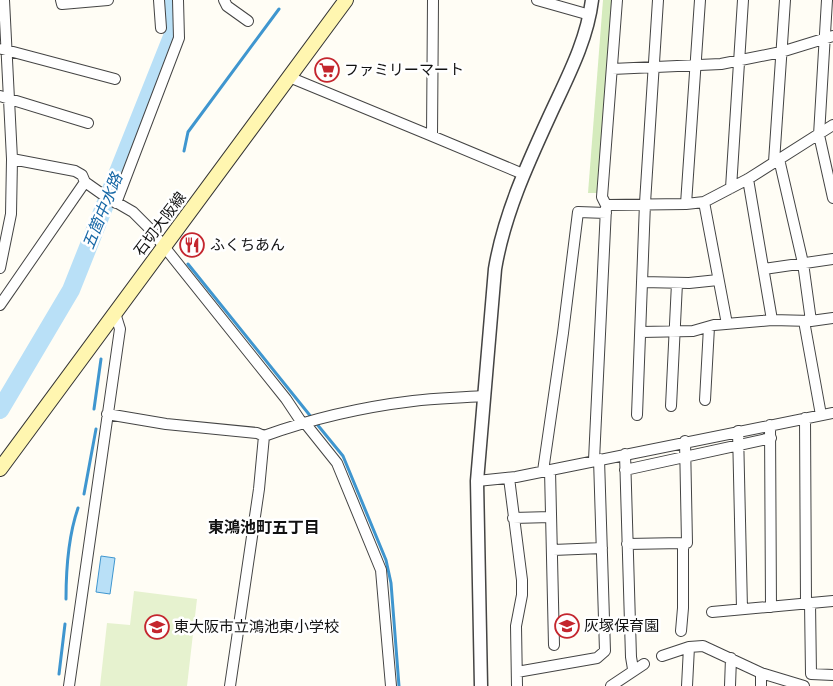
<svg xmlns="http://www.w3.org/2000/svg" width="833" height="686" font-family="'Source Serif 4','Noto Sans JP',serif">
<style>
.green{fill:#d5ebbd}
.pitch{fill:#e6f2cf}
.water{fill:#b9e0f7;stroke:#3f96cf}
.lines{fill:none;stroke-linecap:round;stroke-linejoin:round}
.stream{stroke:#3f96cf;stroke-width:3}
.river{stroke:#b9e0f7;stroke-width:18}
.minor-casing{stroke:#444;stroke-width:12}
.tertiary-casing{stroke:#444;stroke-width:15}
.secondary-casing{stroke:#333;stroke-width:16}
.minor{stroke:#fff;stroke-width:10}
.tertiary{stroke:#fff;stroke-width:12}
.secondary{stroke:#fff6b0;stroke-width:14}
.labels{text-anchor:middle;stroke-width:5;stroke-linejoin:round;paint-order:stroke}
.poi-label{font-size:15px;fill:#111;stroke:#fff;text-anchor:start}
.street-label{font-size:15px;fill:#111;stroke:#fff}
.water-label{font-size:16px;font-style:italic;fill:#1768a6;stroke:#fff}
.neighbourhood-label{font-size:16px;font-weight:bold;fill:#111;stroke:#fff}
</style>
<rect width="100%" height="100%" fill="#fffdf5"/>
<!-- green -->
<path class="green" d="M603 0H614L600 193H588Z"/>
<!-- pitch -->
<path class="pitch" d="M134 591 197 599 187 686H100L107 623 130 625Z"/>
<!-- water -->
<path class="water" d="M101 556 115 558 110 594 96 592Z"/>
<g class="lines">
<!-- stream -->
<path class="stream" d="M184 151 188 132 279 9
M188 264 312 418
M94 409 101 359
M316 423 343 456 386 560 391 583 399 686
M84 494 96 429
M66 599C66 568 68 537 78 508
M59 674 65 624"/>
<!-- river -->
<path class="river" d="M0 410 71 290 173 34 170 0"/>
<!-- minor casing -->
<g class="minor-casing">
<path id="minor" d="M61 0 62 4 108 0
M159 0 161 28
M224 0 227 6 248 21
M433 0 432 136 523 174
M537 0 590 15
M617 0 602 197 606 205 686 204 704 202 748 179 833 125
M827 0 819 135 833 198
M2 49 115 79
M612 69 721 64 781 52 833 36
M289 77 432 136
M0 96 88 123
M12 159 75 171 82 175 85 182 102 194
M779 159 803 263 811 321
M774 162 785 0
M748 179 772 320
M731 188 743 0
M114 201 133 212 150 229 286 399 302 423
M704 202 727 324
M116 203 179 38 178 0
M686 204 700 0
M0 268 11 214 12 159 4 0
M764 269 833 259
M642 282 689 283 718 280
M0 305 85 182
M804 321 821 415
M641 332 693 331 714 325 772 320 811 321 833 318
M705 400 709 327
M671 406 677 283
M107 414 166 424 257 433 264 436
M637 415 645 203 658 0
M805 418 806 604
M305 423 337 463 381 570 391 686
M770 425 771 607
M738 431 742 609
M625 454 631 657 633 669
M594 460 606 208
M550 470 554 645
M625 470 771 438
M543 471 563 333 578 212 606 213
M509 478 522 580V595L516 626 517 686
M477 481 516 477 833 413
M513 518 551 517
M627 544 683 543
M553 550 602 548
M810 603 811 674 833 675
M712 612 833 601
M681 631 683 608V543H687L685 441
M662 656 689 647 703 646 761 673 804 686
M517 672 597 658 605 651 599 459
M69 686 120 329 115 313
M230 686 259 489 264 436C311 419 363 407 413 401 436 398 459 398 482 396
M611 686 644 664
M687 686 689 647
M730 686 731 658
M761 686V673"/>
</g>
<!-- tertiary casing -->
<g class="tertiary-casing">
<path id="tertiary" d="M481 686 477 481 495 269C504 215 527 165 550 115 567 78 587 41 592 0"/>
</g>
<!-- secondary casing -->
<g class="secondary-casing">
<path id="secondary" d="M0 469 346 0"/>
</g>
<!-- minor -->
<use href="#minor" class="minor"/>
<!-- tertiary -->
<use href="#tertiary" class="tertiary"/>
<!-- secondary -->
<use href="#secondary" class="secondary"/>
</g>
<!-- icons -->
<defs>
<g id="supermarket-ring" transform="scale(1.25)"><circle r="9.5" fill="#fff" stroke="#c4262e" stroke-width="1.5"/><path d="M-6-5.5h2.5l.6 2H6L4.5 2H-2.5L-4.4-4H-6ZM-1.5 3.2a1.3 1.3 0 1 0 .1 0ZM3 3.2a1.3 1.3 0 1 0 .1 0Z" fill="#c4262e"/></g>
<g id="restaurant-ring" transform="scale(1.25)"><circle r="9.5" fill="#fff" stroke="#c4262e" stroke-width="1.5"/><path d="M-5-6h1v4h1v-4h1v4h1v-4h1v5L-1.5 .5V6h-2V.5L-5-1ZM5-6V6H3V1.5H1.5Q1.5-4 5-6Z" fill="#c4262e"/></g>
<g id="school-ring" transform="scale(1.25)"><circle r="9.5" fill="#fff" stroke="#c4262e" stroke-width="1.5"/><path d="M0-5L7-2L0 1L-7-2ZM-4 1L0 2.5L4 1V4Q0 6-4 4Z" fill="#c4262e"/></g>
</defs>
<g fill-rule="evenodd">
<use href="#supermarket-ring" x="327" y="70"/>
<use href="#restaurant-ring" x="192" y="245"/>
<use href="#school-ring" x="567" y="626"/>
<use href="#school-ring" x="157" y="627"/>
</g>
<g class="labels">
<!-- poi labels -->
<g class="poi-label">
<text x="344" y="75">ファミリーマート</text>
<text x="210" y="250">ふくちあん</text>
<text x="584" y="631">灰塚保育園</text>
<text x="174" y="632">東大阪市立鴻池東小学校</text>
</g>
<!-- street labels -->
<g class="street-label">
<text transform="translate(160 224) rotate(-53)" y="5">石切大阪線</text>
</g>
<!-- water labels -->
<g class="water-label">
<text transform="translate(102 211) rotate(-68)" y="6">五箇中水路</text>
</g>
<!-- neighbourhood labels -->
<g class="neighbourhood-label">
<text x="264" y="533">東鴻池町五丁目</text>
</g>
</g>
</svg>
